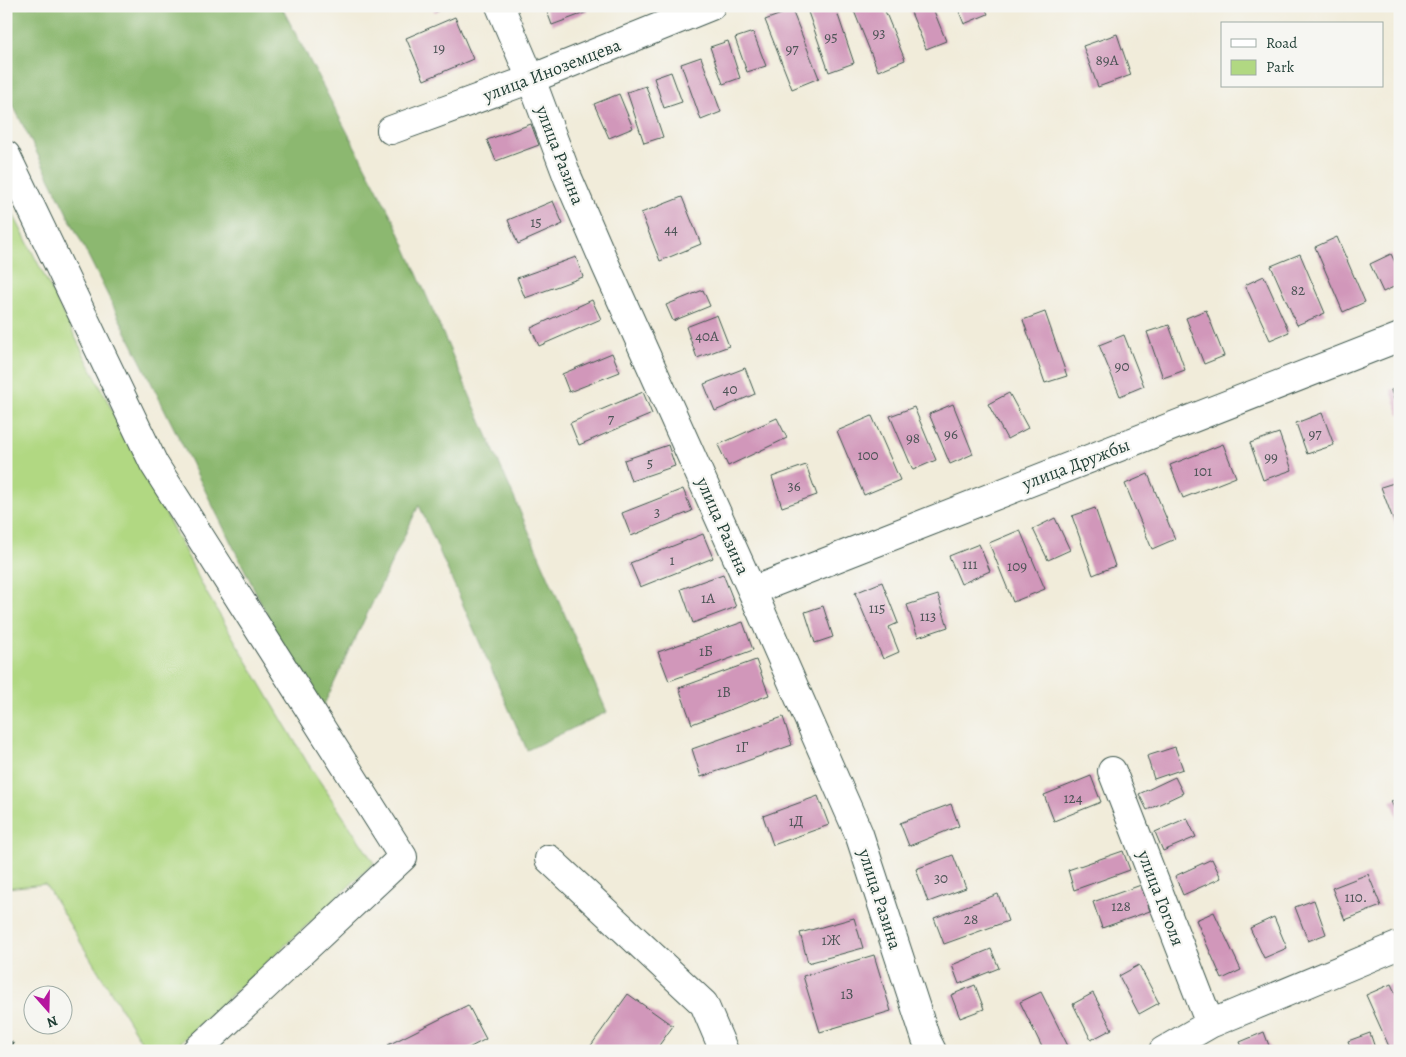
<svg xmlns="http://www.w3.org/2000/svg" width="1406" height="1057" font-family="Alegreya,serif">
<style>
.green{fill:#b1d882;stroke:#688a5b}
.forest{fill:#8cb870;stroke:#567a52}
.building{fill:#d197ba}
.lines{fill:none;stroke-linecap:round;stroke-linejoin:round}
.minor-casing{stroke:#3e574d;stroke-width:30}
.path{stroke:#3e574d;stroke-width:3;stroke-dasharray:4 4;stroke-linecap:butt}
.minor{stroke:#fff;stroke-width:28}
.labels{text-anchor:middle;stroke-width:4.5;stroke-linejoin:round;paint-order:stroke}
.number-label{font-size:15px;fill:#4c5456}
.street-label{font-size:18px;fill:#1f3d34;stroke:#f6f6f2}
</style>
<rect width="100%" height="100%" fill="#f6f6f2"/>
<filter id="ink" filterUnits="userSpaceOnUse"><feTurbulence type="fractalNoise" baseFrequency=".02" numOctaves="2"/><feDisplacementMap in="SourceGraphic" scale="10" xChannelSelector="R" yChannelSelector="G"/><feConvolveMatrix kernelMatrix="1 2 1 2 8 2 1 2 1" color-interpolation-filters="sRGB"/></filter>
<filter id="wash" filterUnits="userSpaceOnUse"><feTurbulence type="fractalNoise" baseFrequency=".0096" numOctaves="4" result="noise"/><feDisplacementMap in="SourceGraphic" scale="20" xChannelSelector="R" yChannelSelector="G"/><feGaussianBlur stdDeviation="1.12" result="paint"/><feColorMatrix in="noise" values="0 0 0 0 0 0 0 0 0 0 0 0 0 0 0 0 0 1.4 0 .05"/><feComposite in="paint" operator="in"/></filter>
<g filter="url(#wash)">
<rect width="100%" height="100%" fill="#f1ecda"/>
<!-- green -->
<path class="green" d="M6 200 115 416 206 592 307 762 374 863 171 1051H147L45 884 6 888Z"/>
<!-- forest -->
<path class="forest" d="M6 6H281L395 223 607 712 527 750 419 505 318 717 6 91Z"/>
<g id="blocks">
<!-- building -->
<path class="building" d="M432 6H446L435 12Z
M545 6H585L587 12 552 25Z
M824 6H835L854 63 829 72 808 12Z
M852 6H883L905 60 878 71Z
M920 6H932L946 41 926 49 910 10Z
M957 6H984L988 14 964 24Z
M792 10 819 78 792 89 765 20Z
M455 17 473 59 424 80 406 38Z
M753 32 766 66 747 72 735 38Z
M1117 34 1131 75 1098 87 1083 46Z
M728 41 740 78 723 84 710 47Z
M701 57 721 112 701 120 681 64Z
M671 72 682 102 664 108 654 78Z
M646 86 663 137 644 143 627 92Z
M619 94 633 128 609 138 594 104Z
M531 124 539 145 496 161 487 140Z
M682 197 701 244 660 261 641 213Z
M553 201 563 224 518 244 508 220Z
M1337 237 1365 302 1343 312 1315 247Z
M1300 254 1325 313 1297 325 1271 266Z
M1391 254 1400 272V284L1383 292 1370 264Z
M576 257 583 277 525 298 517 278Z
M1264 276 1289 332 1270 340 1245 285Z
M703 290 710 306 673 321 666 305Z
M592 300 601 319 539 346 531 328Z
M1206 310 1224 356 1204 364 1186 318Z
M1045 312 1067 376 1045 383 1023 320Z
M717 315 729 346 697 358 686 327Z
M1169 325 1185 370 1163 378 1147 332Z
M1124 335 1144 386 1120 396 1099 345Z
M612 353 620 372 569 392 562 374Z
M745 368 755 394 715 411 704 384Z
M1400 387V415H1399L1391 390Z
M643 392 652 414 579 445 570 423Z
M1009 393 1028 428 1007 439 988 404Z
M953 404 973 454 950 464 929 414Z
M914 407 936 460 913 470 890 416Z
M1322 413 1334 445 1307 454 1296 423Z
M872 416 900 480 864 495 837 431Z
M777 418 787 438 728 466 718 445Z
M1279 433 1292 470 1263 480 1250 443Z
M1223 444 1236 477 1183 498 1170 465Z
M668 445 675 466 631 481 624 460Z
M806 465 817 495 782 507 772 477Z
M1148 474 1175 539 1152 549 1125 484Z
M1400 481V529L1397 530 1381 487Z
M683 489 692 511 631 536 622 513Z
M1095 508 1115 566 1093 575 1072 516Z
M1055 518 1070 550 1048 560 1033 529Z
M1020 530 1045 589 1013 602 989 543Z
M703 534 713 558 640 587 630 563Z
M979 544 990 571 961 584 949 556Z
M723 574 736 607 693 623 681 589Z
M882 582 898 623 889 627 899 652 883 659 855 593Z
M938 595 948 627 918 637 907 605Z
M823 606 833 637 815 643 805 612Z
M743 622 753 650 669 681 658 652Z
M756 660 769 695 692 724 679 688Z
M783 717 792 745 701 777 692 749Z
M1175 747 1183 769 1154 779 1147 756Z
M1091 776 1101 802 1054 821 1044 795Z
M1175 777 1183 793 1147 810 1139 794Z
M818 796 829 825 773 845 763 816Z
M1400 798V822L1391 801Z
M951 804 959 826 909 846 900 823Z
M1187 818 1196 837 1163 851 1155 832Z
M1123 851 1130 870 1074 890 1068 870Z
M953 855 966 888 928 902 916 869Z
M1212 859 1221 878 1183 895 1175 876Z
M1368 874 1381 906 1345 920 1332 888Z
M1141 885 1150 911 1102 928 1093 902Z
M998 894 1008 921 944 944 934 918Z
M1314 900 1326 934 1308 941 1295 907Z
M1214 912 1241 970 1222 979 1196 920Z
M1274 917 1287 948 1264 958 1250 928Z
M854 918 863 948 808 963 800 933Z
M991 949 999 968 959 984 952 965Z
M874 955 891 1011 820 1032 803 976Z
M1139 965 1159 1003 1139 1014 1119 976Z
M1391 984 1400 1003V1051H1391L1366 995Z
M975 985 984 1009 960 1018 951 995Z
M1041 992 1068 1046 1059 1051H1044L1020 1002Z
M1093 993 1112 1029 1091 1040 1073 1004Z
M628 994 673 1026 655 1051H587Z
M468 1005 486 1039 463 1051H391L388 1045Z
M1264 1032 1271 1051H1244L1240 1042Z
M1370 1033 1376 1051H1352L1348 1041Z"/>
</g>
</g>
<g filter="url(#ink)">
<use href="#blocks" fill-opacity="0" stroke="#3e574d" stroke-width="1"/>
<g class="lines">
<!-- minor casing -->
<g class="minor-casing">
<path id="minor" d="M500 6 531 79 568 178 606 266 752 591 859 834 926 1039 932 1051
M391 130 531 79 711 6
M6 155 154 464 403 857 196 1051
M752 591 1400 337
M1112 771 1210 1024
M549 859 704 1004 724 1051
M1163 1051 1210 1024 1400 945"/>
</g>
<!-- path -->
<path class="path" d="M6 1035 17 1051"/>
<!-- minor -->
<use href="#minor" class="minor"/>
</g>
</g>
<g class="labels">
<!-- number labels -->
<g class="number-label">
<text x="879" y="38">93</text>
<text x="831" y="42">95</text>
<text x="439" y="53">19</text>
<text x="792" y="54">97</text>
<text x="1107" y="65">89А</text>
<text x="536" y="227">15</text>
<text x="671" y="234">44</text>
<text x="1298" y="295">82</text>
<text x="707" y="341">40А</text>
<text x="1122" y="371">90</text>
<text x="730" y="394">40</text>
<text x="611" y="424">7</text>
<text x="951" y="439">96</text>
<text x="1315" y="439">97</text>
<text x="913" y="443">98</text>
<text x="868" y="460">100</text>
<text x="1271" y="462">99</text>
<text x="650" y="468">5</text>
<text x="1203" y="476">101</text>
<text x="794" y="491">36</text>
<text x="657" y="517">3</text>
<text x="672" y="565">1</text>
<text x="970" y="569">111</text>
<text x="1017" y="571">109</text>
<text x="708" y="603">1А</text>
<text x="877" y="613">115</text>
<text x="928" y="621">113</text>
<text x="706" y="656">1Б</text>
<text x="724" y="697">1В</text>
<text x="742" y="752">1Г</text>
<text x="1073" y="803">124</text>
<text x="796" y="826">1Д</text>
<text x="941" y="883">30</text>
<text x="1356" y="902">110.</text>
<text x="1121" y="911">128</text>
<text x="971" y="924">28</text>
<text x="831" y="945">1Ж</text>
<text x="847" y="999">1З</text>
</g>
<!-- street labels -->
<g class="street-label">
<text transform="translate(552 70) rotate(-21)" y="6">улица Иноземцева</text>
<text transform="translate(560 155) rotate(69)" y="6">улица Разина</text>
<text transform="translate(1076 464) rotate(-21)" y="6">улица Дружбы</text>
<text transform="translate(723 526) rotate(66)" y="6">улица Разина</text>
<text transform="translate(1161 898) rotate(69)" y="6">улица Гоголя</text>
<text transform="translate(880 899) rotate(72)" y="6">улица Разина</text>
</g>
</g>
<!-- margin -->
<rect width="1406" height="1057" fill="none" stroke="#f6f6f2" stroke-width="25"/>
<!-- legend -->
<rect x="1221" y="22" width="162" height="65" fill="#f6f6f2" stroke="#a0aca6"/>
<rect x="1231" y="39" width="25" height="8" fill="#ffffff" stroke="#a0aca6"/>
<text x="1266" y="48" font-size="15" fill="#1f3d34">Road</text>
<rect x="1231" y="60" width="25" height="15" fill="#b1d882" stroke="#a0aca6"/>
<text x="1266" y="72" font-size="15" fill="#1f3d34">Park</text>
<!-- north arrow -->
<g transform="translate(48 1010) rotate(160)"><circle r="24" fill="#f6f6f2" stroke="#a0aca6"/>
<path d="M0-4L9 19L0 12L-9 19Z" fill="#b5179e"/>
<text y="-8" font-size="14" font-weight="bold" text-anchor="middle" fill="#1f3d34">N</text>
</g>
</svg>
